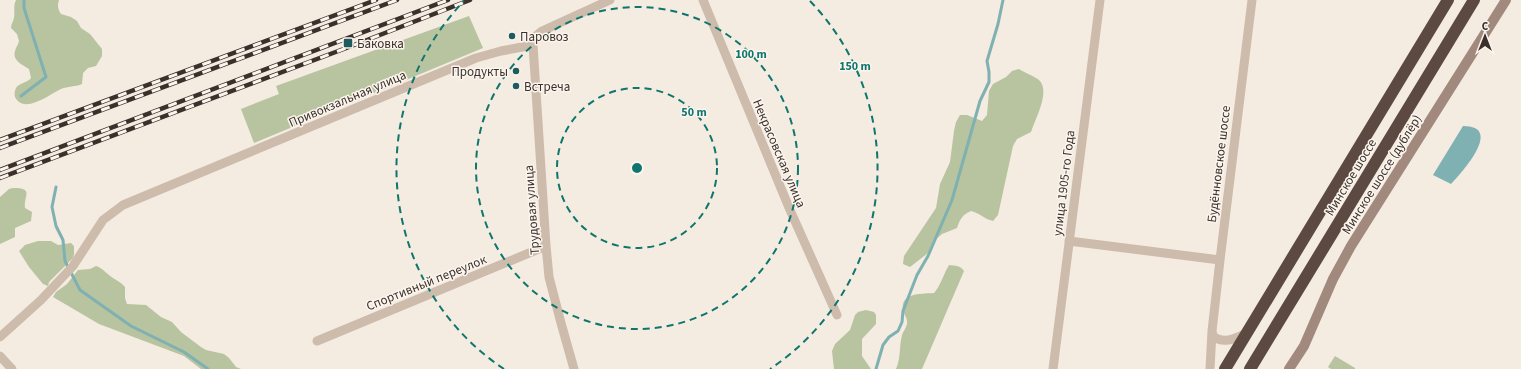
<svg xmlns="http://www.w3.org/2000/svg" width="1521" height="369" font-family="'Source Sans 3',sans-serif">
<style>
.green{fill:#b8c4a0}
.water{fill:#7fb0b2}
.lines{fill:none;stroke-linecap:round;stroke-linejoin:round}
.stream{stroke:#7fb0b2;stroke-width:3}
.street{stroke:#cdbbac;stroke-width:9}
.secondary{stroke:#a18a7d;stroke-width:10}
.highway{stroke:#5c4a42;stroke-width:12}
.rail-casing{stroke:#3b302b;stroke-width:4.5}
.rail{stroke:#fbf5ee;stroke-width:3;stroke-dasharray:9;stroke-linecap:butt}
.ring{fill:none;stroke:#0f766e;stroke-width:2;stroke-dasharray:7 5}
.poi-dot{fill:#1f5a5e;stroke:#fbf5ee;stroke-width:1.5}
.labels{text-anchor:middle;stroke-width:3;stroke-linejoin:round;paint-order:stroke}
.poi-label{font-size:13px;fill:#3b302b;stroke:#fbf5ee;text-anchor:start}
.street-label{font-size:13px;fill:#3b302b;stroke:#fbf5ee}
.centre{fill:#0f766e;stroke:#fbf5ee;stroke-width:2}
.ring-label{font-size:12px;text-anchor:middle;font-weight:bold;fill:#0f766e;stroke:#fbf5ee;stroke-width:3;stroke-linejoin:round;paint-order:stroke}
</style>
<rect width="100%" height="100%" fill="#f4ebe1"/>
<!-- green -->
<path class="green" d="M16 0H59C57 5 58 10 61 14L71 17 77 21 81 28 90 34 102 49V56L96 66 88 68 83 73 82 84C75 87 68 86 61 89 50 94 24 115 15 97 14 94 15 90 16 88 19 83 27 83 31 78L29 69C23 65 12 61 15 51 16 47 18 45 19 41L17 34 11 28C11 24 13 22 14 18 15 11 13 6 16 0Z
M469 16 483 48 254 143 241 109 279 94 276 86Z
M1019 69C1025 73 1034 76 1039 80 1051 91 1035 119 1031 132L1017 139 1013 146 998 215 993 221C984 219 980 213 971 211 962 215 960 219 957 228L942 234 936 239 928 253 910 267 903 264 904 256 936 208 940 184 950 162 954 131 956 122 960 115H967L982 121 987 115 989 91 993 84 1006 77 1012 71Z
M13 188C35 188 23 196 25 208L32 212 31 221 15 228V237L0 244V197L9 189Z
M38 241H51L58 245 71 243 74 246V254L73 258 49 282 48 286 43 284 29 267 19 251 25 245Z
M949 265C956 266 960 265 964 271L922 369H896C901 358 899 347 902 335 903 332 906 328 907 324 908 318 904 315 903 310 900 292 923 294 934 293 941 285 943 275 949 265Z
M96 266C102 268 104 271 109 275 115 280 120 281 125 287V298L127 304 146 305 161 317 172 322 181 332 201 347 206 350 224 354 229 358 236 367 241 369H201L184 356 99 324 53 297 56 292 67 284 78 270 90 269Z
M866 310 874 312 876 315V324L862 339V356L871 369H834L832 351 835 344 850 330 855 315 858 312Z
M1335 356 1355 368V369H1331L1328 367Z"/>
<!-- water -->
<path class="water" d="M1463 126C1504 126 1462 172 1451 184L1433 175Z"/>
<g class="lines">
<!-- stream -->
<path class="stream" d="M21 96 46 77 24 8V0
M56 187 52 207 56 226 63 240 65 261 80 290 131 326 184 352 208 369
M876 369 883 345 889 337 898 331 902 322 903 311 917 275 928 256 952 200 980 101 989 82V72L987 61 998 24 1003 0"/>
<!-- street -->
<path class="street" d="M703 0 790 210 837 315
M1069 241 1220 260
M1212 331 1213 336C1224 345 1236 338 1247 333
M0 337 41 300 73 266 103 220 123 205 476 58 501 51 533 45
M317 341 546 246
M0 356 12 369
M574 369 561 323 549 277 546 246 533 45 537 35 542 31 610 0
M1053 369 1100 0
M1210 369 1212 331 1220 260 1252 0"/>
<!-- secondary -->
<path class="secondary" d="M1289 369 1304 346 1333 279 1351 246 1506 0"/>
<!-- highway -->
<path class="highway" d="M1225 369 1448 0
M1250 369 1474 0"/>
<!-- rail casing -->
<g class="rail-casing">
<path id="rail" d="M0 140 376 0
M0 148 397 0
M0 170 448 0
M0 178 349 47 470 0"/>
</g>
<!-- rail -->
<use href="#rail" class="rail"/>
</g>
<!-- distance rings -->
<g class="ring">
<circle cx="637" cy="168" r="80"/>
<circle cx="637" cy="168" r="161"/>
<path d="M504 369A241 241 0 0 1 464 1M810 1A241 241 0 0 1 770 369"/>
</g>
<!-- markers -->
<g class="poi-dot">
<circle cx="512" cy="36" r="4"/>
<rect x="343" y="38" width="10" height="10" rx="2"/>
<circle cx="516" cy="71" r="4"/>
<circle cx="516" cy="86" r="4"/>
</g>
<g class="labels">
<!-- poi labels -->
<g class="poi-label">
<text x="520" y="41">Паровоз</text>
<text x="357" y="48">Баковка</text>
<text x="508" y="76" text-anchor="end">Продукты</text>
<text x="524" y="91">Встреча</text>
</g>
<!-- street labels -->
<g class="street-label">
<text transform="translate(347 98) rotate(-23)" y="5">Привокзальная улица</text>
<text transform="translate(780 153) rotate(67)" y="5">Некрасовская улица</text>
<text transform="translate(1218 164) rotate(-83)" y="5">Будённовское шоссе</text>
<text transform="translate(1381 174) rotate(-58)" y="5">Минское шоссе (дублёр)</text>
<text transform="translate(1350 177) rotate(-59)" y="5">Минское шоссе</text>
<text transform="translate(1063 183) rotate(-83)" y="5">улица 1905-го Года</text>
<text transform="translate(531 210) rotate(-94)" y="5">Трудовая улица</text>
<text transform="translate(426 282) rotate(-22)" y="5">Спортивный переулок</text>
</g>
</g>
<circle cx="637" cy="168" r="6" class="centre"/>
<g class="ring-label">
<text x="751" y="58">100 m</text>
<text x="855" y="70">150 m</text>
<text x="694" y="116">50 m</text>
</g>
<!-- north arrow -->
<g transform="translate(1485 36)" stroke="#fbf5ee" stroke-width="3" paint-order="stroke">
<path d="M0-3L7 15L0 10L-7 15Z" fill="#3b302b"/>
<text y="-6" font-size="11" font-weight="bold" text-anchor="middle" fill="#3b302b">С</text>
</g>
</svg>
